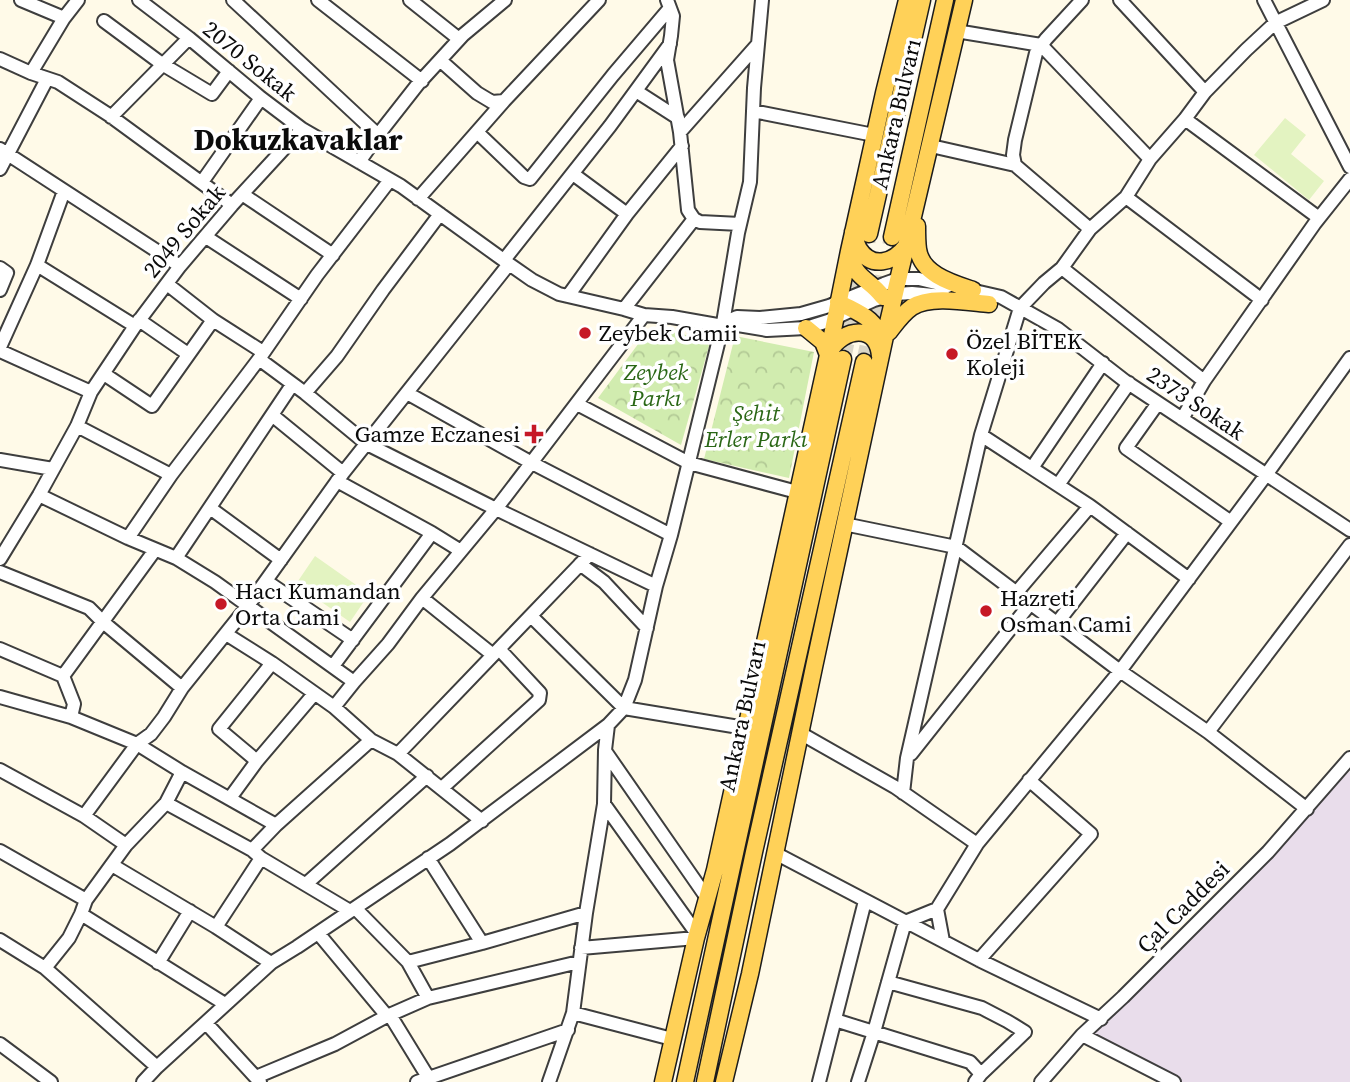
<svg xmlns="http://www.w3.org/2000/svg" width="1350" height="1082" font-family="'Source Serif 4',serif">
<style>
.industrial{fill:#e9ddeb}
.park{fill:url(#park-crowns)}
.pitch{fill:#e3f3c1}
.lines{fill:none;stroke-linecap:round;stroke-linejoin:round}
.major-tunnel{stroke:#dad6c7;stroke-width:16;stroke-dasharray:16 8;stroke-linecap:butt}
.minor-casing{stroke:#3e3e3e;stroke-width:16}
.major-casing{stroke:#1c1c1c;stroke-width:19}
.minor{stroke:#fff;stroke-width:12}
.major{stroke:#ffd158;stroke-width:16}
.poi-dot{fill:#c61826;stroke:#fff;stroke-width:2.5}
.labels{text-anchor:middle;stroke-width:7;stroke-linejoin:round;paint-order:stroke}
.street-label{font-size:23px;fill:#0b0b0b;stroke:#fff}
.poi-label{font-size:23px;fill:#0b0b0b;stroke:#fff;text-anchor:start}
.park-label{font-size:23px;font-style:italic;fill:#2a6716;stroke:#fff}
.district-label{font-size:30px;font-weight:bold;fill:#0b0b0b;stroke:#fff}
</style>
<defs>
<pattern id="park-crowns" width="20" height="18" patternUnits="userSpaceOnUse" patternTransform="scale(1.75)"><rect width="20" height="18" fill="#d1ecaf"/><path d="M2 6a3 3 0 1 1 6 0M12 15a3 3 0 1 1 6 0" fill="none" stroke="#b2c995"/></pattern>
</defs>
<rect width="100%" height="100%" fill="#fffae8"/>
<!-- industrial -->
<path class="industrial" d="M1350 771V1082H1174L1082 1035 1307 809Z"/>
<!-- park -->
<path class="park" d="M650 328 707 339 709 346 681 445 598 398Z
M735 336 814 352 789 478 704 459Z"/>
<!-- pitch -->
<path class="pitch" d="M1285 118 1306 135 1291 154 1324 181 1309 200 1254 155Z
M315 556 369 594 350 622 296 584Z"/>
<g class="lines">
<!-- major-tunnel -->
<path class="major-tunnel" d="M843 359 869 234
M864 362 892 237"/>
<!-- minor casing -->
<g class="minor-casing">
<path id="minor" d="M21 0 64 18
M139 0 189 38 261 98 302 129 401 186 509 264 532 280 559 294 624 309 644 315 672 317 723 326 732 324 767 330 806 328 828 321 874 300 895 294 912 293 944 296
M233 0 378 135
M318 0 422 81
M410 0 459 39
M667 0 673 16 671 36 667 60 680 132 688 210 694 219 700 222 740 224
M1082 0 1046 39 1036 53 1015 140 1013 155 1015 165 1090 229
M1120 0 1205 92
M1264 0 1350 167
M104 21 162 64 212 94 229 71
M956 31 1041 45 1150 159
M0 59 31 73 58 82 109 115 232 205
M441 61 477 93 492 102 504 101 599 0
M31 73 64 18 78 0
M636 91 678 118
M753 111 874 135
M111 117 189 38
M1185 119 1319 218
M477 132 524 177 530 179 613 75 670 8
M680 132 758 44
M931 146 1015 165
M0 149 180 266
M359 162 378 135 418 84 463 35 505 0
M0 169 47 79
M573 174 627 214
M390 180 317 275 259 359 305 393 367 444 496 509 656 586
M202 182 261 98
M242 194 333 255
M1126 197 1262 300
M418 199 504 101
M206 237 301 299
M504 260 610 126 670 44
M37 265 135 326
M0 268 7 273 0 290
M1062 268 1204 381
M167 284 213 320 263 352
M966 289 1001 297 1058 329 1125 381 1350 530
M568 296 627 214 682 146
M624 309 694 219
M139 320 188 354
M723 323 738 233 750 182 754 88 762 0
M0 347 37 265 64 191
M0 351 91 392
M104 374 152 406 213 320
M305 393 337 356 383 290 440 214
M407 393 530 462 671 535
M1158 403 1126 448 1231 522
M577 404 689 463 797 492
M272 415 343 473
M1182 419 1204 381 1315 223 1350 179
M77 426 171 475
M981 435 1090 506 1189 579
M0 460 53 469
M1032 468 1103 363
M337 481 432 533 461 551
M1058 485 1129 383
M39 495 128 538 176 558 215 582 354 682
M210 508 281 560
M844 524 956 547 1120 671 1208 732 1307 809
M128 538 171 475 259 359
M176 558 292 385
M0 559 39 495 77 426 91 392 135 326 180 266 232 205 302 129
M580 564 604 582 647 628
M0 572 89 608 103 622 182 688
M266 581 353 640
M1016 593 1090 506
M422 598 493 655
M531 616 624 708 745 728
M1057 623 1127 533
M226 634 272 663 334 707 371 740 398 754 482 821
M0 649 63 676 74 704 71 717
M333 666 432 533
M63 676 155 550
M0 697 71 717 137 744 182 772 276 825
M334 707 354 682 388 644 422 598 496 509 644 315
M1208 732 1350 545
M800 733 895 787 977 844
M605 751 707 898
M398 754 590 554
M911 754 1030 604
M257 761 219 729 272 663
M0 770 84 816 126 845
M442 788 539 700 540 693 499 649
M903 793 907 758 981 435 1020 308 1044 283 1062 268 1090 229 1126 197 1150 159 1185 119 1205 92 1246 50 1275 23 1323 0
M230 798 257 761 314 694
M166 803 252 850 261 858 350 911
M604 804 697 934
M84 816 137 744 151 734 164 717 182 688 247 607 343 473 509 264
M252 850 276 825 371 740
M0 851 86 900
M775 853 979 960 1101 1019
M428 858 482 943
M112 865 216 927 271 963
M306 884 427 776
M355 908 408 962 428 998
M81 914 225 1004
M216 927 261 858
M318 933 387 1016
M0 940 45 968 157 1067
M943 941 937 909 977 844 1120 671 1266 475 1350 358
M581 948 696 938
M979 960 1091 834 1029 780
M408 962 482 943 586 913
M158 963 190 911
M45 968 69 938 81 914 86 900 126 845 166 803 182 772
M888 982 982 1008 1007 1021 1025 1032 981 1074 975 1082
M573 1013 672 1039
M390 1015 431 1082
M835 1020 970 1062 981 1074
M206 1023 260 1082
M1082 1035 1174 1082
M0 1044 51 1082
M256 1077 335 1044 387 1016 428 998 579 962
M143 1082 157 1067 271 963 297 947 450 844 608 725
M417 1082 568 1030
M549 1082 573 1013 586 913 604 804 605 750 608 725 624 708 635 680 656 586 671 535 723 323 737 317 760 318 801 314 829 306 884 284 898 279H919L948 286
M819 1082 865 901
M858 1082 874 1032 905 922 937 909
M1041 1082 1082 1035 1123 997 1268 852 1350 758"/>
</g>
<!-- major casing -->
<g class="major-casing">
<path id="major" d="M917 226C917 234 917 242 918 249 921 274 952 283 973 290
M853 232C855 237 856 244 859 249 872 269 893 263 906 246
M869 234 922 0
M892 237 945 0
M849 253C856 281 868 277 883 297
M838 302C860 314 875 317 883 342
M806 328 823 342 828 355
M889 332C896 323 902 314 912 307 930 295 967 302 989 304
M830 351C843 328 877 323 880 356
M663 1082 696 938 715 870 828 355 849 251 884 93 907 0
M685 1082 843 359
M705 1082 754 852 864 362
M724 1082 750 974 814 667 887 327 964 0"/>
</g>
<!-- minor -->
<use href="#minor" class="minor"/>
<!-- major -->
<use href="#major" class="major"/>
</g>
<!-- markers -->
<g class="poi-dot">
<circle cx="585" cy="333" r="7"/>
<circle cx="952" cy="354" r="7"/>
<path d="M530.5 423.5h7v7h7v7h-7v7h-7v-7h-7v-7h7z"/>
<circle cx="221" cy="604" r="7"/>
<circle cx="986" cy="611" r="7"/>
</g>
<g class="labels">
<!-- street labels -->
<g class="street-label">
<text transform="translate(250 61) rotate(39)" y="8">2070 Sokak</text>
<text transform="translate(896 114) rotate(-77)" y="8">Ankara Bulvarı</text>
<text transform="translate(184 231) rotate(-50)" y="8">2049 Sokak</text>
<text transform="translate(1196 403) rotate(34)" y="8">2373 Sokak</text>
<text transform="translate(742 716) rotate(-78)" y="8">Ankara Bulvarı</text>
<text transform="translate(1183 907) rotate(-45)" y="8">Çal Caddesi</text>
</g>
<!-- poi labels -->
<g class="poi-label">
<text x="599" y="341">Zeybek Camii</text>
<text x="966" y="349">Özel BİTEK<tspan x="966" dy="26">Koleji</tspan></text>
<text x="520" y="442" text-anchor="end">Gamze Eczanesi</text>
<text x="235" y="599">Hacı Kumandan<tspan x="235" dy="26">Orta Cami</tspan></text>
<text x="1000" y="606">Hazreti<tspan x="1000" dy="26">Osman Cami</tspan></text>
</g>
<!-- park labels -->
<g class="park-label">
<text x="656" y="380">Zeybek<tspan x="656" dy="26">Parkı</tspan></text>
<text x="756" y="421">Şehit<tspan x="756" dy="26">Erler Parkı</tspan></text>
</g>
<!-- district labels -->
<g class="district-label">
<text x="298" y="150">Dokuzkavaklar</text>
</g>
</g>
</svg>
